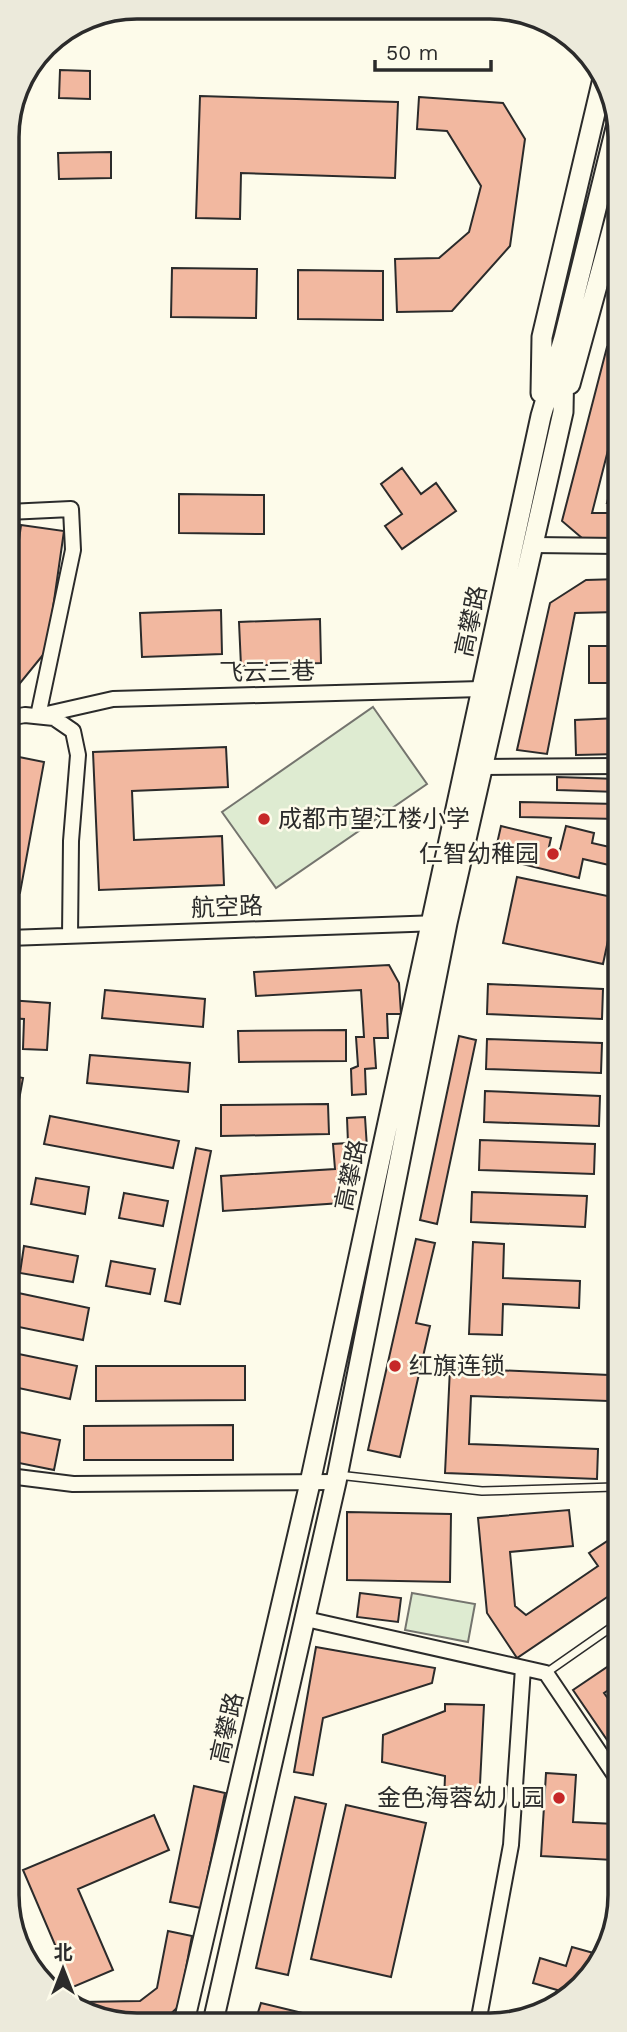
<svg xmlns="http://www.w3.org/2000/svg" width="627" height="2032" font-family="'Work Sans','Noto Sans SC',sans-serif">
<style>
.green{fill:#deebd1;stroke:#74746e;stroke-width:2}
.building{fill:#f2b8a0;stroke:#2b2b2b;stroke-width:2}
.lines{fill:none;stroke-linecap:round;stroke-linejoin:round}
.lane-casing{stroke:#2b2b2b;stroke-width:10}
.street-casing{stroke:#2b2b2b;stroke-width:18}
.secondary-casing{stroke:#2b2b2b;stroke-width:23}
.lane{stroke:#fdfbea;stroke-width:7}
.street{stroke:#fdfbea;stroke-width:14}
.secondary{stroke:#fdfbea;stroke-width:19}
.poi-dot{fill:#c62828;stroke:#fdfbea;stroke-width:2.5}
.labels{text-anchor:middle;stroke-width:5;stroke-linejoin:round;paint-order:stroke}
.street-label{font-size:24px;fill:#2b2b2b;stroke:#fdfbea}
.poi-label{font-size:24px;fill:#2b2b2b;stroke:#fdfbea;text-anchor:start}
.rim{fill:none;stroke:#2b2b2b;stroke-width:3.5}
</style>
<rect width="100%" height="100%" fill="#fdfbea"/>
<!-- green -->
<path class="green" d="M373 707 427 784 276 888 222 812Z
M412 1593 475 1604 468 1642 405 1630Z"/>
<!-- building -->
<path class="building" d="M60 70 90 71V99L59 98Z
M200 96 398 102 395 178 241 173 240 219 196 218Z
M419 97 503 103 525 139 510 246 452 311 397 312 395 259 439 258 469 232 481 186 447 131 417 129Z
M111 152V178L59 179 58 153Z
M172 268 257 269 256 318 171 317Z
M298 270 383 271V320L298 319Z
M607 347 618 350V411L592 513H618V538H582L562 521Z
M618 461V502L607 503Z
M402 468 421 494 436 483 456 511 402 549 385 526 402 514 381 484Z
M179 494 264 495V534L179 533Z
M21 525 64 531 47 650 8 698V620Z
M618 579V612L575 613 547 754 517 750 550 603 586 580Z
M221 610 222 654 142 657 140 613Z
M320 619 321 663 241 666 239 622Z
M589 646H618V683H589Z
M618 718V754L576 755 575 720Z
M226 747 228 787 132 791 134 840 222 836 224 885 99 890 93 752Z
M19 757 44 762 20 893 8 895V758Z
M557 777 618 779V792L557 790Z
M520 802 618 804V819L520 817Z
M501 826 551 838 549 847 560 850 566 826 594 833 592 843 614 848 609 865 583 859 579 878 494 857Z
M517 877 617 898 603 964 503 943Z
M389 965 399 983 401 1014H387L388 1038H374L376 1068 365 1069 366 1094 352 1095 351 1069 358 1066 356 1037H364L361 990 256 996 254 972Z
M488 984 603 989 602 1019 487 1014Z
M105 990 205 999 203 1027 102 1018Z
M8 1000 50 1003 47 1050 23 1049 24 1019 8 1018Z
M346 1030V1061L239 1062 238 1031Z
M459 1036 476 1040 437 1224 420 1220Z
M487 1039 602 1043 601 1073 486 1069Z
M90 1055 190 1063 188 1092 87 1083Z
M8 1075 23 1078 19 1100 8 1097Z
M485 1091 600 1096 599 1126 484 1122Z
M328 1104 329 1134 221 1136V1105Z
M50 1116 179 1141 173 1168 44 1144Z
M365 1117 367 1148 355 1149 357 1184 339 1185 341 1203 223 1211 221 1176 335 1169 333 1144 348 1143 347 1118Z
M8 1119 18 1121 13 1142 9 1141Z
M480 1140 595 1144 594 1174 479 1170Z
M196 1148 211 1151 180 1304 165 1301Z
M36 1178 89 1187 85 1214 31 1204Z
M472 1192 587 1196 585 1227 471 1222Z
M124 1193 168 1201 163 1226 119 1218Z
M416 1239 435 1243 416 1323 430 1326 400 1457 368 1450Z
M473 1242 504 1244 503 1278 580 1281 579 1308 503 1304 502 1335 469 1334Z
M24 1246 78 1256 73 1282 20 1273Z
M111 1261 155 1269 150 1294 106 1286Z
M9 1291 89 1308 83 1340 9 1325Z
M9 1352 77 1366 70 1399 9 1386Z
M96 1366H245V1400L96 1401Z
M450 1368 609 1375 608 1401 471 1396 469 1444 598 1449 597 1479 445 1473Z
M233 1425V1460H84V1426Z
M9 1430 60 1440 54 1470 9 1461Z
M569 1510 573 1546 510 1552 515 1606 526 1615 598 1566 589 1553 609 1540 619 1555V1589L517 1658 487 1613 478 1518Z
M347 1512 451 1514 450 1582 347 1580Z
M360 1593 401 1598 398 1622 357 1617Z
M316 1647 435 1668 432 1683 323 1718 313 1775 294 1772Z
M619 1659V1683L604 1693 620 1715V1750L616 1753 573 1690Z
M445 1704 484 1705 479 1804 444 1802 445 1776 382 1762 383 1735 445 1711Z
M546 1773 576 1775 573 1822 615 1824 613 1860 541 1856Z
M194 1786 225 1793 201 1908 170 1902Z
M295 1797 326 1804 288 1975 256 1968Z
M346 1805 426 1823 391 1977 311 1959Z
M154 1815 169 1850 78 1889 113 1970 73 1987 23 1870Z
M168 1931 192 1936 179 2006 162 2022H111L81 2006V2002L140 2001 157 1988Z
M572 1947 597 1954 594 1967 588 1980 553 2000 557 1990 533 1983 540 1958 566 1966Z
M261 2003 344 2023 255 2022Z"/>
<g class="lines">
<!-- lane casing -->
<g class="lane-casing">
<path id="lane" d="M338 1475 482 1491 614 1487 615 1509 619 1515
M546 1673 619 1622"/>
</g>
<!-- street casing -->
<g class="street-casing">
<path id="street" d="M8 512 71 509 73 550 38 716 113 699 481 689 491 692
M534 545 618 546
M8 718 25 715 54 718 73 731 78 755 71 841 70 936
M483 767 618 766
M8 938 439 923
M9 1476 73 1484 336 1482
M306 1619 546 1673 620 1783
M478 2023 511 1845 523 1668"/>
</g>
<!-- secondary casing -->
<g class="secondary-casing">
<path id="secondary" d="M570 384 618 209
M541 393 542 337 602 83
M184 2022 310 1483 541 416 564 338 618 120
M213 2022 336 1482 447 923 563 412 564 360"/>
</g>
<!-- lane -->
<use href="#lane" class="lane"/>
<!-- street -->
<use href="#street" class="street"/>
<!-- secondary -->
<use href="#secondary" class="secondary"/>
</g>
<!-- markers -->
<g class="poi-dot">
<circle cx="264" cy="819" r="7"/>
<circle cx="553" cy="854" r="7"/>
<circle cx="395" cy="1366" r="7"/>
<circle cx="559" cy="1798" r="7"/>
</g>
<g class="labels">
<!-- street labels -->
<g class="street-label">
<text transform="translate(471 621) rotate(-78)" y="8">高攀路</text>
<text transform="translate(267 672) rotate(-1)" y="8">飞云三巷</text>
<text transform="translate(227 907) rotate(-2)" y="8">航空路</text>
<text transform="translate(351 1175) rotate(-78)" y="8">高攀路</text>
<text transform="translate(227 1728) rotate(-77)" y="8">高攀路</text>
</g>
<!-- poi labels -->
<g class="poi-label">
<text x="278" y="827">成都市望江楼小学</text>
<text x="539" y="862" text-anchor="end">仁智幼稚园</text>
<text x="409" y="1374">红旗连锁</text>
<text x="545" y="1806" text-anchor="end">金色海蓉幼儿园</text>
</g>
</g>
<!-- crop -->
<path d="M0 0H627V2032H0ZM137 19H490A118 118 0 0 1 608 137V1895A118 118 0 0 1 490 2013H137A118 118 0 0 1 19 1895V137A118 118 0 0 1 137 19Z" fill="#eceadb" fill-rule="evenodd"/>
<path class="rim" d="M137 19H490A118 118 0 0 1 608 137V1895A118 118 0 0 1 490 2013H137A118 118 0 0 1 19 1895V137A118 118 0 0 1 137 19Z"/>
<!-- north arrow -->
<g transform="translate(63 1969)" stroke="#fdfbea" stroke-width="5" paint-order="stroke">
<path d="M0-5L12 26L0 18L-12 26Z" fill="#2b2b2b"/>
<text y="-10" font-size="19" font-weight="bold" text-anchor="middle" fill="#2b2b2b">北</text>
</g>
<!-- scale -->
<path d="M375 60v10h116v-10" fill="none" stroke="#2b2b2b" stroke-width="3.5"/>
<text x="386" y="60" font-size="21" fill="#2b2b2b" stroke="#fdfbea" stroke-width="5" paint-order="stroke">50 m</text>
</svg>
